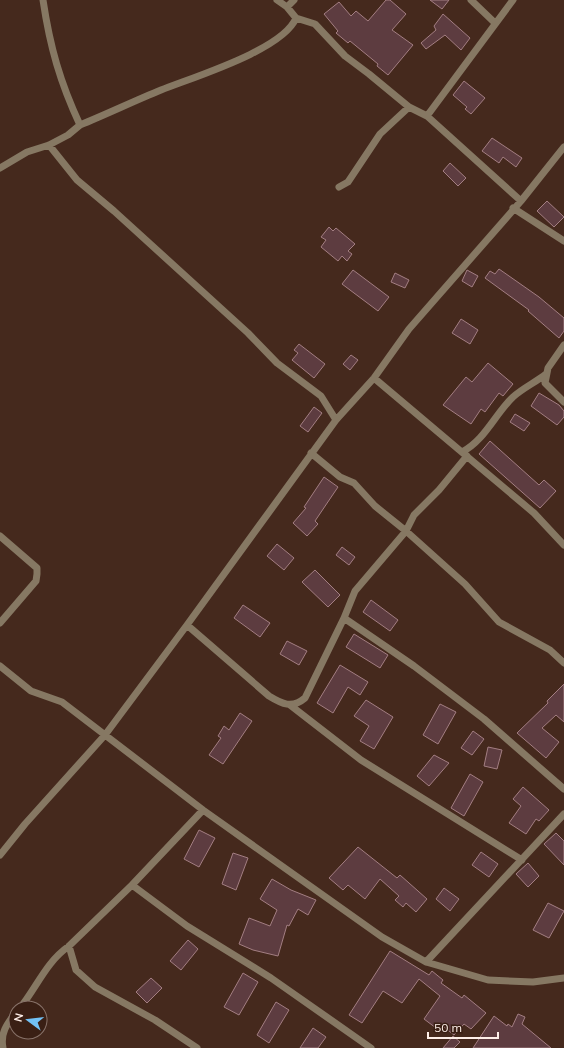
<svg xmlns="http://www.w3.org/2000/svg" width="564" height="1048" font-family="Mulish,sans-serif">
<style>
.building{fill:#5d3c40;stroke:#a37e82}
.lines{fill:none;stroke-linecap:round;stroke-linejoin:round}
.minor{stroke:#867863;stroke-width:7}
</style>
<rect width="100%" height="100%" fill="#45291d"/>
<!-- building -->
<path class="building" d="M386 0H390L406 14 392 30 413 45 388 75 377 66 378 64 350 41 348 43 336 33 338 31 324 14 339 2 351 16 356 11 368 21Z
M430 0H449L442 9Z
M443 14 470 38 461 50 445 35 426 49 421 43 436 30 434 26Z
M464 81 485 98 471 114 465 109 467 107 453 95Z
M492 138 522 158 516 167 503 157 499 163 482 151Z
M450 163 466 178 458 186 443 171Z
M547 201 564 217 554 227 537 211Z
M329 227 333 231 336 228 355 244 348 251 352 254 347 261 342 256 338 261 321 247 326 240 321 237Z
M499 269 539 297 564 318V331L559 338 528 311 529 310 485 278 490 271 495 274Z
M353 270 389 297 378 311 342 284Z
M467 270 478 276 472 287 462 281Z
M395 273 409 280 405 288 391 282Z
M461 319 478 330 470 344 452 333Z
M299 344 325 364 314 378 292 360 298 353 294 350Z
M351 355 358 360 350 370 343 364Z
M488 363 513 384 503 396 499 393 485 412 481 409 471 424 443 405 466 377 472 382Z
M539 393 559 405 564 411V417L557 425 531 406Z
M314 407 322 413 308 432 300 426Z
M515 414 530 423 524 431 510 422Z
M490 441 539 485 544 480 556 491 540 508 479 454Z
M324 477 338 487 315 521 318 524 307 536 293 523 306 508 304 507Z
M277 544 294 558 284 570 267 556Z
M342 547 355 557 349 565 336 555Z
M315 570 340 595 328 607 302 582Z
M371 600 398 620 390 631 363 612Z
M243 605 270 623 260 637 234 618Z
M354 634 388 655 380 668 346 647Z
M287 641 307 651 299 665 280 654Z
M340 665 368 682 360 695 348 687 333 713 317 703Z
M564 684V722L556 715 542 728 559 742 546 758 517 733 548 703 547 701Z
M366 700 393 717 374 749 360 741 369 726 354 716Z
M440 704 456 712 438 744 423 735Z
M240 713 252 721 223 764 209 755 221 738 218 736 224 726 229 730Z
M473 731 484 739 472 755 461 748Z
M488 747 502 750 497 769 484 766Z
M434 755 449 763 429 786 417 776Z
M470 774 483 782 464 816 451 808Z
M523 787 549 810 539 821 536 819 526 834 509 823 521 806 513 799Z
M199 830 215 838 199 867 184 859Z
M556 833 564 841V865L544 844Z
M358 847 397 878 400 875 427 899 416 912 406 903 403 907 395 900 399 896 380 879 365 899 348 885 343 890 329 878Z
M481 852 498 864 489 877 472 865Z
M233 853 248 858 236 890 222 884Z
M528 863 539 876 528 887 516 874Z
M272 879 291 890 316 900 308 915 298 909 289 926 287 925 278 956 253 950 239 944 249 918 270 926 277 910 260 899Z
M444 888 459 899 450 911 436 899Z
M548 903 564 911 549 938 533 930Z
M188 940 198 949 181 970 170 961Z
M390 951 429 975 432 971 443 980 441 983 462 998 464 995 486 1013 471 1029 464 1024 454 1035 439 1023 436 1028 424 1019 440 996 419 979 402 1003 383 991 362 1023 349 1015Z
M243 973 258 982 239 1015 224 1007Z
M151 978 162 988 147 1003 136 992Z
M276 1002 289 1010 269 1043 257 1035Z
M518 1014 525 1017 522 1024 551 1048H473L494 1016 507 1026 508 1024 512 1027Z
M313 1028 326 1037 318 1048H300Z
M453 1036 460 1042 454 1048H443Z"/>
<g class="lines">
<!-- minor -->
<path class="minor" d="M43 0C50 47 60 82 80 125
M277 0 287 7 296 18
M471 0 495 23
M287 7 294 0
M427 116 513 0
M49 145 77 180 114 211 248 333 277 363 321 396 336 420
M0 168 27 152 49 145 68 135 80 125C107 114 134 101 161 90 193 77 283 50 296 18L315 24 345 56 369 74 409 107 427 116 521 201
M339 187 348 182 380 134 409 107
M513 208 564 241
M564 345 548 368 545 383 564 402
M374 378 534 513 564 545
M462 452C485 440 495 414 513 397 523 388 536 382 546 374
M311 453 340 477 354 483 375 506 406 531 465 584 499 622 550 650 564 663
M467 456 439 490 414 515 406 531 355 591 344 618 414 666 484 719 564 789
M0 536 37 568V574L36 581 0 623
M187 625 269 696C282 704 292 709 305 698L344 618
M0 666 31 691 62 702 203 810 382 937 426 962 488 980 533 982 564 978
M290 705 361 760 522 860
M0 855 25 824 105 735 187 625 336 420 374 378 409 329 521 201 564 147
M132 885 187 926 271 978 371 1048
M69 946 76 970 95 987 155 1020 197 1048
M426 962 564 814
M20 1008C37 987 46 962 69 946L132 885 203 810
M3 1048C0 1033 7 1024 16 1012"/>
</g>
<!-- north arrow -->
<g transform="translate(28 1020) rotate(285)"><circle r="19" fill="#3a1f14" stroke="#887269"/>
<path d="M0-3L7 15L0 10L-7 15Z" fill="#72c1f5"/>
<text y="-6" font-size="11" font-weight="bold" text-anchor="middle" fill="#feefe9">N</text>
</g>
<!-- scale -->
<path d="M428 1032v6h70v-6" fill="none" stroke="#feefe9" stroke-width="2"/>
<text x="434" y="1032" font-size="12" fill="#feefe9" stroke="#3a1f14" stroke-width="3" paint-order="stroke">50 m</text>
</svg>
